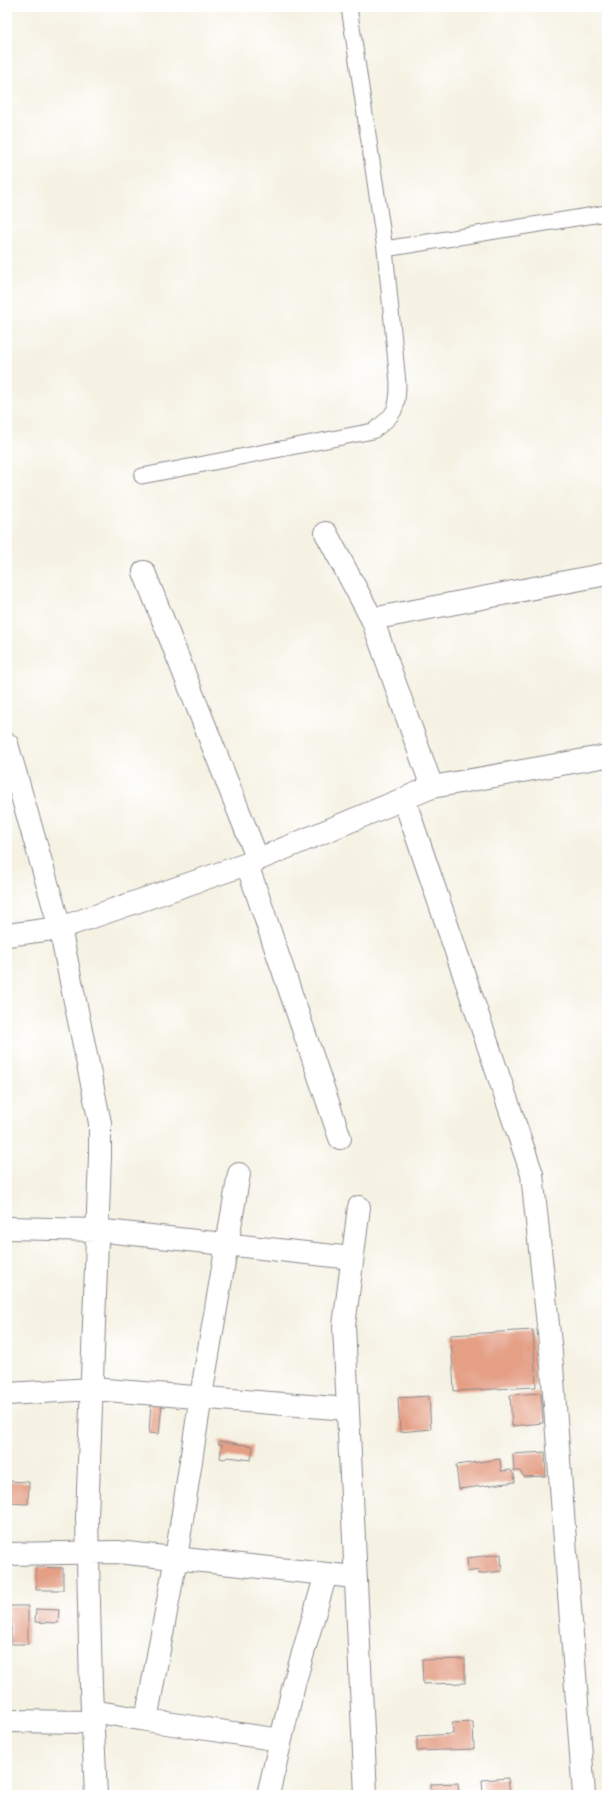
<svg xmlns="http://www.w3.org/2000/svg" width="614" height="1802" font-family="'Shantell Sans',sans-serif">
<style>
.building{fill:#e49f85}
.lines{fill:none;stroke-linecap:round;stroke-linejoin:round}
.service-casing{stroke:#8c8a8f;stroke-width:17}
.minor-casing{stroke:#8c8a8f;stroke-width:24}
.service{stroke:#fff;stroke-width:15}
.minor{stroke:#fff;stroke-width:22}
</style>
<rect width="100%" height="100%" fill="#fff"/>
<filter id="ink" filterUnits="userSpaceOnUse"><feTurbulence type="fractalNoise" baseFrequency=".025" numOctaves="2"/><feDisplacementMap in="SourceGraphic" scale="8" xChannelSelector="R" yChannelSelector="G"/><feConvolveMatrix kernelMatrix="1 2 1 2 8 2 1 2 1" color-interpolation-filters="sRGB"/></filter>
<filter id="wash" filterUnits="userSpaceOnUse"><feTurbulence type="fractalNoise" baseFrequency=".012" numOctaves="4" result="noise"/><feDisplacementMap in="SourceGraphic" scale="16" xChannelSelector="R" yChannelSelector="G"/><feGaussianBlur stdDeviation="0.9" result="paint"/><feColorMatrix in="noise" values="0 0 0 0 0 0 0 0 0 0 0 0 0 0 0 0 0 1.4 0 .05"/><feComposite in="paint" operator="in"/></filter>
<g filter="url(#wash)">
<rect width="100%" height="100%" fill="#f5f2e3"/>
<g id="blocks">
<!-- building -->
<path class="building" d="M533 1330 536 1387 454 1391 451 1335Z
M541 1393 543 1423 512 1426 510 1395Z
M429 1396 431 1429 400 1432 398 1398Z
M151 1402 162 1403 159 1434 149 1433Z
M219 1441 253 1446 251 1460 228 1457 224 1459 220 1458 222 1444H218Z
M545 1452 546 1476 524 1477 520 1471H514L513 1454Z
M500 1459 501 1471 511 1470 514 1475 515 1482 459 1489 456 1465Z
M7 1481 29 1482 28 1504 7 1503Z
M501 1554 502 1571 478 1574V1570L468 1572 467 1558Z
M36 1567 63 1568V1590H36Z
M8 1606H28V1644H11V1622H8Z
M36 1609 59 1610 58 1623 35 1622Z
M465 1659V1683L423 1684 422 1660Z
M473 1722 474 1749 417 1751V1736L453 1734 452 1723Z
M508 1778 510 1795H483L482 1780Z
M458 1783 459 1795H431V1784Z"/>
</g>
</g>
<g filter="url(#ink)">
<use href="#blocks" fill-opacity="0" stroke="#8c8a8f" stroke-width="1"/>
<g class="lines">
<!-- service casing -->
<g class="service-casing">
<path id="service" d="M349 7 385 249 607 213
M142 476 373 431C395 415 398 410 398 383L385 249"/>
</g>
<!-- minor casing -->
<g class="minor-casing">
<path id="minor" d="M326 533 372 619 607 574
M144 572 258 860
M372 619 432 787
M7 744 60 928 100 1123V1156L87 1518 91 1687 96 1795
M404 799 532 1174 551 1353 584 1795
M247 864 340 1138
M7 935 60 928 247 864 432 787 607 756
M239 1174 201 1396 176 1558 146 1720 281 1740
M359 1207 344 1326 366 1795
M7 1228 96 1230 352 1258
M7 1394 93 1389 348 1409
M7 1554 117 1552 355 1577
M92 1711 146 1720
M7 1721 93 1722
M268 1795 294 1684 326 1574"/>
</g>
<!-- service -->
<use href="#service" class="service"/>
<!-- minor -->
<use href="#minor" class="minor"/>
</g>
</g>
<!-- margin -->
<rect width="614" height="1802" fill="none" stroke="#fff" stroke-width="24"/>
</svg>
